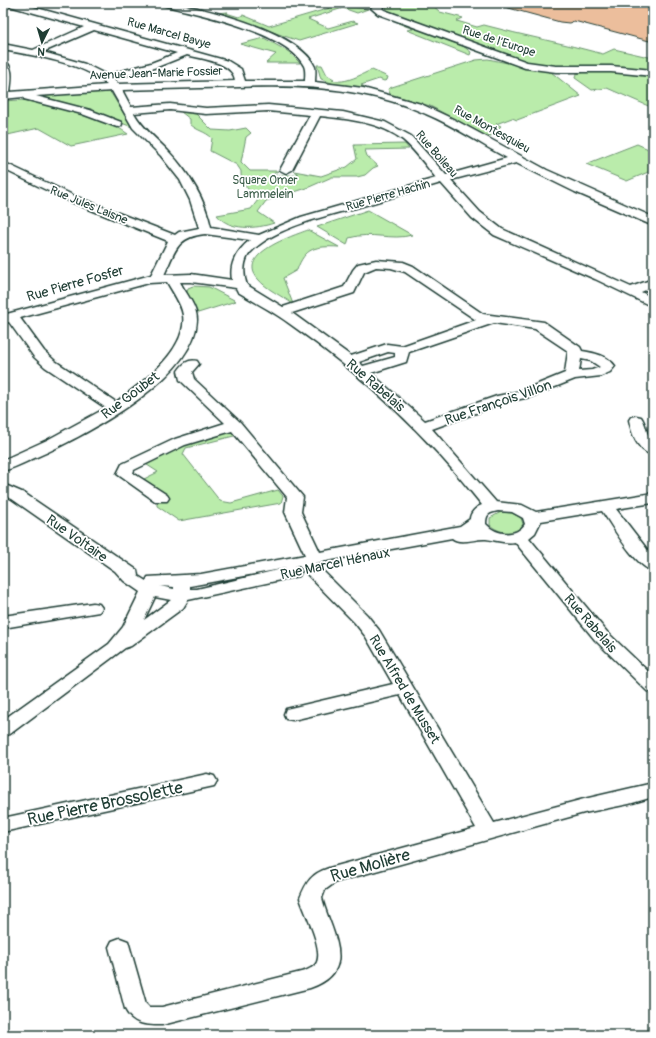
<svg xmlns="http://www.w3.org/2000/svg" width="656" height="1038" font-family="Pangolin,sans-serif">
<style>
.green{fill:#baecab;stroke:#6c9470}
.building{fill:#ecbe9c;stroke:#1f3d34}
.lines{fill:none;stroke-linecap:round;stroke-linejoin:round}
.street-casing{stroke:#1f3d34;stroke-width:3}
.street{fill:#fff;fill-rule:evenodd}
.labels{text-anchor:middle;stroke-width:3.5;stroke-linejoin:round;paint-order:stroke}
.far-street-label{font-size:12px;fill:#1f3d34;stroke:#fff}
.far-park-label{font-size:12px;fill:#3e604c;stroke:#fff}
.street-label{font-size:14px;fill:#1f3d34;stroke:#fff}
.near-street-label{font-size:17px;fill:#1f3d34;stroke:#fff}
</style>
<rect width="100%" height="100%" fill="#fff"/>
<filter id="ink" filterUnits="userSpaceOnUse"><feTurbulence type="fractalNoise" baseFrequency=".025" numOctaves="2"/><feDisplacementMap in="SourceGraphic" scale="8" xChannelSelector="R" yChannelSelector="G"/><feConvolveMatrix kernelMatrix="1 2 1 2 8 2 1 2 1" color-interpolation-filters="sRGB"/></filter>
<g filter="url(#ink)">
<!-- green -->
<path class="green" d="M318 3 368 9 357 13 343 8 308 19 328 28 353 21 358 23 299 41 217 13 228 12 226 13 239 17 243 15 269 26 330 8Z
M392 3H430L440 12 463 18 457 21 477 27 484 25C524 36 563 43 603 54L614 49 653 58V71L616 67 560 66 524 62 388 12 386 7Z
M399 22 463 46 471 52 470 55 407 30 413 29 398 23Z
M264 38 289 52 300 63H266L276 54 240 44Z
M488 59 551 72 581 96 517 120 512 118 496 124 501 126 491 136 485 135 430 106 390 94 388 89 392 87 476 60Z
M317 65H322L327 75 334 79 332 80C345 85 363 73 372 70L388 77 387 80 384 81 379 79 361 85 365 87H362L334 84 321 79Z
M586 72H609L653 77V108L607 88 592 90 575 78 576 74Z
M107 91 111 93 132 127 106 117 39 97 45 94Z
M19 100C53 103 99 113 128 134L71 146 39 128 3 136V101Z
M181 112 196 114 212 130 230 131 246 128 251 133 246 137 241 162 250 171H278L273 174 278 176C286 173 291 177 298 174L294 171 321 176 347 167 357 159 354 145 405 144 409 149 365 150 367 156 378 166 373 168 365 175 357 177H332L307 188 266 201 258 212 274 223C257 229 229 231 217 215L251 209 258 200C250 191 240 183 241 171L237 165 210 151 212 138C205 131 197 131 190 124V119Z
M637 144 653 151V170L627 181 586 164Z
M368 210 412 235C391 241 372 231 349 238L347 245 317 227Z
M308 230 339 247C316 246 305 247 297 270L283 278 293 304C282 296 266 289 258 279 236 254 292 236 308 230Z
M193 286 209 287 236 301 198 313 187 292 188 288Z
M234 432 238 435 186 448 183 454 220 501 231 503 278 490 283 496 281 503 179 521 157 506V503L169 497 142 480 158 472 144 463C167 453 211 432 234 432Z
M501 512 512 513 521 518 523 524 521 527C512 535 499 533 490 525V518Z"/>
<!-- building -->
<path class="building" d="M505 3H596L610 6 615 3H653V42L574 21 569 23 560 22 505 7Z"/>
<g class="lines">
<!-- street casing -->
<g class="street-casing">
<path id="street" d="M4 3H19L228 61 241 69 245 81H305C305 77 306 70 304 66 287 32 198 14 162 5L160 3C195 3 301 32 315 67 316 71 315 78 315 82L363 88 421 104 455 120 547 170 653 217V225L649 224 575 192 516 163 451 180 480 212 502 229 631 287 653 279V287L641 292 653 298V307L595 279 494 235 472 218 441 183C414 191 387 199 359 207 327 216 274 227 250 253 243 261 243 275 247 285L283 307 344 287 353 270 358 264 376 260 403 262 413 266 483 314 544 322 580 347 582 351C594 353 607 355 615 366L610 372 601 376 575 379 530 397 506 402 432 429 496 502 522 505 536 512 653 493V503L616 509 653 557V571C635 566 613 527 602 511L541 521 535 533 529 538 607 632 653 676V693L647 691 595 640 515 542C504 544 496 540 486 539 476 538 460 545 452 538L315 563 367 615 379 630 494 823 584 799 653 783V797L629 804 584 813 336 882 325 890 322 898C331 933 360 971 310 988L162 1025C146 1025 133 1025 125 1009L109 947 112 941 120 938 128 941 146 1004 149 1007H162L305 971C309 969 315 967 317 962 323 947 305 914 300 898 307 881 311 874 329 868L476 828 400 695 293 720 286 719 284 714 286 709 393 684 366 637 355 623 299 566 294 567 299 568 301 572 299 576 188 600 183 608 131 646 125 648 10 734 3 736V720L109 644 123 627 140 592 124 581 115 571 12 499 3 495V484L24 493 137 570 138 576 146 581 148 577 201 574 305 555 285 512 287 497 232 431 185 445 134 470 133 473 167 495 169 498 167 501H155L117 474 122 464 175 439 225 423 180 380 178 371C183 364 188 359 197 361L199 364 192 372 194 379 240 422 303 497 301 512 320 552 460 526 470 519C470 513 476 507 482 505 427 435 363 375 290 324 274 312 256 303 238 292L236 288 191 282H180C186 294 197 306 197 320 195 377 92 431 48 452 33 458 18 467 3 471V460L47 440 106 408 45 367 34 357 9 322 3 323V315L151 275 168 241 69 201 3 169V162L77 197 175 235 179 232 199 228 190 200 180 180 161 156 133 128 112 91 36 96 90 110 121 122 122 124 121 126 117 127 82 114 24 99 23 97 3 99V61C15 64 11 83 10 92L107 85C86 63 32 55 3 50V44L33 50 84 27 6 5ZM94 30 177 53 151 63 107 75 85 64 43 52ZM187 55C201 59 234 62 235 81L118 84 113 79 157 67ZM240 87C302 84 369 88 426 114 455 126 480 144 507 158L446 175 411 136 385 122 343 112 268 105 206 108 170 104 131 107 122 90ZM170 110 206 114 268 111 310 115 280 170 286 173 292 170 320 116C348 119 380 122 403 140 415 150 426 166 436 178L301 217 259 235 211 227C205 199 189 173 169 152 157 139 143 129 134 113ZM205 234 250 240C237 251 229 263 232 280L191 274 164 275C175 252 176 237 205 234ZM376 267 391 268 405 272 476 320 402 346 387 344 351 356 292 313 354 293 364 272ZM167 282C173 293 181 303 183 315 188 350 141 384 116 402L55 361 44 351 20 318 149 283ZM494 323 535 329 568 351 565 373 521 391 497 396 425 421 371 373 406 362 409 352ZM388 352 395 353V357L363 366 359 362ZM581 359 591 361 600 367 592 370 579 371ZM498 511 512 512 523 518 525 524C516 538 496 535 486 524 486 514 489 513 498 511ZM286 568 197 589H190V586ZM160 586 174 587V589ZM155 597 171 600 144 620Z
M376 3H387L382 8 384 10 527 62 556 66H611L653 70V76L611 72H556L525 68 378 14 371 8Z
M636 416 641 417C647 425 645 434 653 442V455C637 451 632 434 629 420L631 417Z
M93 603 99 604 102 608 99 612 3 628V616Z
M207 774 214 776 217 781 214 786 3 832V818Z"/>
</g>
<!-- street -->
<use href="#street" class="street"/>
</g>
</g>
<g class="labels">
<!-- far-street labels -->
<g class="far-street-label">
<text transform="translate(169 33) rotate(16)" y="4">Rue Marcel Bavye</text>
<text transform="translate(499 41) rotate(18)" y="4">Rue de l'Europe</text>
<text transform="translate(156 73) rotate(-2)" y="4">Avenue Jean-Marie Fossier</text>
<text transform="translate(492 129) rotate(29)" y="4">Rue Montesquieu</text>
<text transform="translate(437 154) rotate(49)" y="4">Rue Boileau</text>
<text transform="translate(388 195) rotate(-16)" y="4">Rue Pierre Hachin</text>
<text transform="translate(89 205) rotate(22)" y="4">Rue Jules Laisne</text>
</g>
<!-- far-park labels -->
<g class="far-park-label">
<text x="265" y="184">Square Omer<tspan x="265" dy="14">Lammelein</tspan></text>
</g>
<!-- street labels -->
<g class="street-label">
<text transform="translate(75 283) rotate(-16)" y="5">Rue Pierre Fosfer</text>
<text transform="translate(376 385) rotate(41)" y="5">Rue Rabelais</text>
<text transform="translate(130 395) rotate(-37)" y="5">Rue Goubet</text>
<text transform="translate(498 402) rotate(-19)" y="5">Rue François Villon</text>
<text transform="translate(77 538) rotate(35)" y="5">Rue Voltaire</text>
<text transform="translate(335 563) rotate(-12)" y="5">Rue Marcel Hénaux</text>
<text transform="translate(591 623) rotate(49)" y="5">Rue Rabelais</text>
<text transform="translate(405 689) rotate(59)" y="5">Rue Alfred de Musset</text>
</g>
<!-- near-street labels -->
<g class="near-street-label">
<text transform="translate(105 803) rotate(-12)" y="6">Rue Pierre Brossolette</text>
<text transform="translate(370 865) rotate(-16)" y="6">Rue Molière</text>
</g>
</g>
<!-- margin -->
<rect width="656" height="1038" fill="none" stroke="#fff" stroke-width="16"/>
<rect x="8" y="8" width="640" height="1022" fill="none" stroke="#1f3d34" stroke-width="1.5" filter="url(#ink)"/>
<!-- north arrow -->
<g transform="translate(42 42) rotate(185)" stroke="#ffffff" stroke-width="3" paint-order="stroke">
<path d="M0-3L7 15L0 10L-7 15Z" fill="#1f3d34"/>
<text y="-6" font-size="11" font-weight="bold" text-anchor="middle" fill="#1f3d34">N</text>
</g>
</svg>
